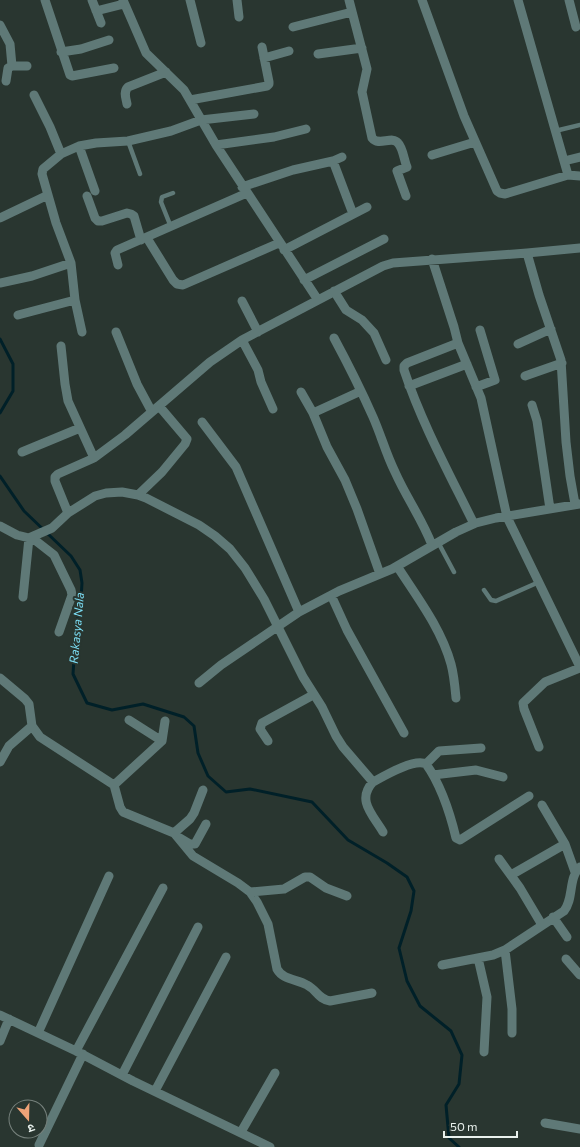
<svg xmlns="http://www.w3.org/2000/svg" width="580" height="1147" font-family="Commissioner,'Noto Sans Devanagari',sans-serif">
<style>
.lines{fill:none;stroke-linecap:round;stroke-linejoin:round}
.stream{stroke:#002028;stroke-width:3}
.service{stroke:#5f7977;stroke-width:4.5}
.minor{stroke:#5f7977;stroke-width:9}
.labels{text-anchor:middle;stroke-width:4;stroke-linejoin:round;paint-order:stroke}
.water-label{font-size:12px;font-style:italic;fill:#7bddf4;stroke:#293630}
</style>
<rect width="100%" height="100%" fill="#293630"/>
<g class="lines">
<!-- stream -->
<path class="stream" d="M0 339 13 364V391L0 413
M0 476 24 511 71 556 80 570 82 583 81 599 76 629 73 674 87 703 112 710 143 704 184 717 194 726 198 753 208 776 226 792 250 789 312 802 348 840 387 863 407 877 414 891 411 911 399 948 407 981 420 1006 451 1031 462 1055 459 1084 446 1105 449 1138 459 1147"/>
<!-- service -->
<path class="service" d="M555 131 580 125
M128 141 140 174
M171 227 161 202 162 197 173 193
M438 542 454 572
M484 590 491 600 496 601 539 582"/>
<!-- minor -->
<path class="minor" d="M45 0 70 75 72 76 114 68
M92 0 101 23
M123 0 146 53 184 90 216 145 318 300
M190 0 201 43
M237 0 239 17
M349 0 367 69 362 92 372 138C379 147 392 135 398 143 403 148 404 160 407 167L397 171 406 196
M422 0 464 116 497 191 500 193 505 194 568 175 580 176
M518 0 568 175
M569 0 576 27
M96 11 124 4
M0 25 10 44 12 66 8 68 6 81
M293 27 352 12
M61 52 81 49 109 40
M318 54 362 48
M264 58 289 51
M12 66H27
M34 95 50 127 61 154
M190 100 267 86 269 84V82L262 47
M127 104C126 98 123 92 128 87L166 72
M216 145 274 137 306 129
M79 146 95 191
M432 155 475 142
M333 161 353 214
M564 161 580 157
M242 187 293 170 333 161 342 157
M87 196 95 218 98 221H102L127 213 131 214 134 216 141 240
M0 218 48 195
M147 238 173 280 177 284 183 285 279 243
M284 250 367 207
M527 253 539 295 561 360 566 442 570 476 575 504
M432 259 454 327 458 343 481 398 507 517 580 667
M118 265 115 253 117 250 247 193
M304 280 384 239
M0 283 32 276 71 263
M334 291 346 310 362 320 374 333 386 360
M242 301 258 332
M18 315 75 300
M82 332 75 300 71 263 56 223 42 174 43 169 61 154 79 146 96 143 128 141 171 131 201 120 254 114
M116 332 137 384 152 412
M334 338C348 364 361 390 373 417 381 435 386 454 395 472 406 497 422 519 432 545
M242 340 258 370 261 382 273 409
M458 343 407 363 404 366V370C422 424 449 473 474 524
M518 344 551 329
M61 346 65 384 68 401 94 458
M525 376 562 363
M409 386 467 364
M476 387 495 380 480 330
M301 392 313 413 327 447 345 480 357 509 380 574
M532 405 537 421 550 509
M313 413 361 391
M202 422 236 467 299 612
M22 452 80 428
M138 495 162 472 185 444 187 439 159 406
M68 513 55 481V477L58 474 94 458 125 435 210 362 242 340 383 266 393 263 527 253 580 248
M0 526 17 535 29 538 52 528 68 513 95 496 106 493 122 492 138 495 146 498 199 525 215 536 230 549 245 568 264 599 303 677 322 707 336 736 343 747 373 782C384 776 414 758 426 764 441 785 450 813 456 838L460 840 529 796
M31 537 54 555 71 590 72 595 59 632
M397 566C417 597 441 628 451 664 454 675 455 687 456 698
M331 595 347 630 404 733
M23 597 29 538
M0 678 25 699 29 704 32 726 40 737 114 785 120 807 123 812 174 833 193 856 238 883 250 892 257 902 268 924 277 969C283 980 297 979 307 985 317 990 318 999 330 1001L372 993
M199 683 221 665 299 612 339 591 392 569 456 532 476 523 496 518 580 504
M129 720 162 741
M268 741 260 729 262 723 313 695
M539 747 524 709 523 703 545 682 580 668
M0 762 9 746 32 726
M426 764 439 751 481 748
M433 775 476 770 503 777
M373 782C356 800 373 815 383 832
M114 785 162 741 165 721
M542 805 565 844 575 872
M174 833 190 819 194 813 203 790
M180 838 190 844H195L206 824
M499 859 520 888 542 925
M511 875 565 844
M250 892 284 889 305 877H310L326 888 347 896
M553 917 567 937
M505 950 512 1009V1033
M478 958 487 997 484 1052
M566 959 580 975
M442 965 493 955 505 950 564 911C574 899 568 878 580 867
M0 1015 76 1051 133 1081 270 1147
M38 1033 109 876
M0 1041 9 1019
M76 1051 163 888
M122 1075 198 927
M155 1091 226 957
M545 1123 580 1129
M241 1132 275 1073
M39 1145 83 1054"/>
</g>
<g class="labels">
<!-- water labels -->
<g class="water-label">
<text transform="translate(77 628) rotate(-85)" y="4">Rakasya Nala</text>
</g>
</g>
<!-- north arrow -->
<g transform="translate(28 1119) rotate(160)"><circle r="19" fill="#293630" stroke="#76817c"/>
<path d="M0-3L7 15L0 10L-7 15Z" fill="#efa378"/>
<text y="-6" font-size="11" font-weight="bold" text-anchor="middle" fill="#e9f1ed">उ</text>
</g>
<!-- scale -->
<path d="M444 1131v6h73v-6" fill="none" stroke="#e9f1ed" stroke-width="2"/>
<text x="450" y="1131" font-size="12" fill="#e9f1ed" stroke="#293630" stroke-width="3" paint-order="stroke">50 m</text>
</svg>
